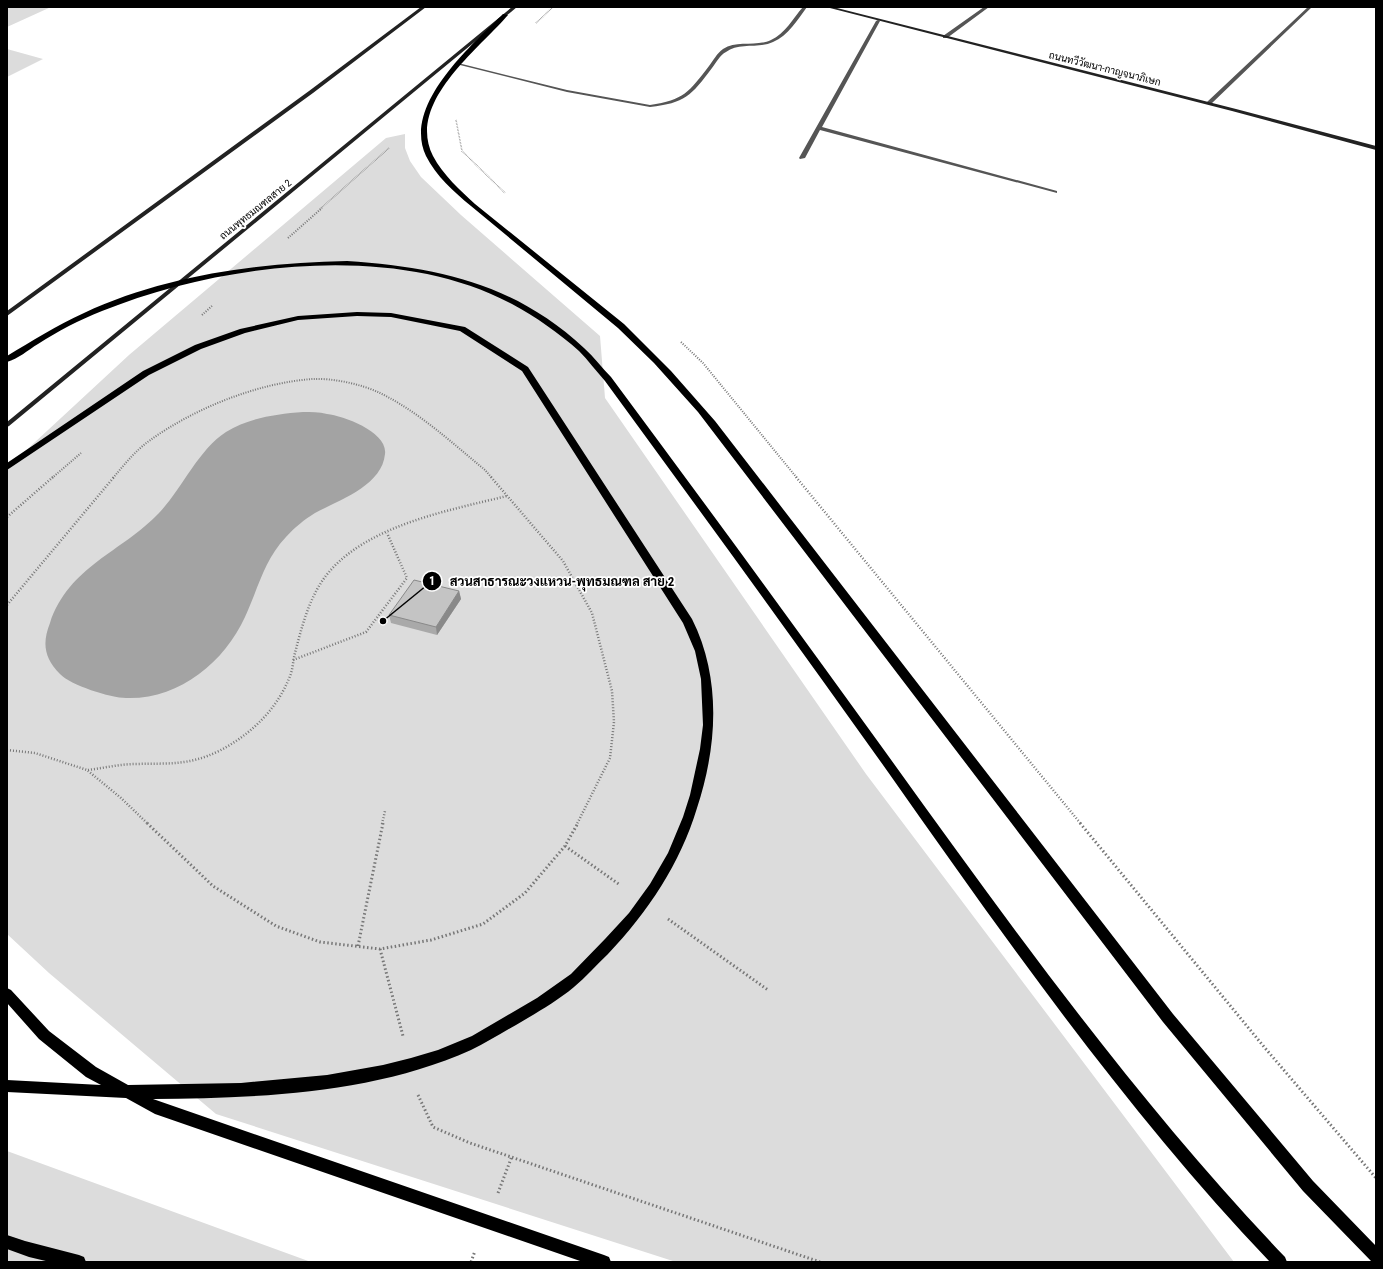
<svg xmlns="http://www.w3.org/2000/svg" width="1383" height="1269" font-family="'Roboto Condensed',Sarabun,sans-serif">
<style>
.green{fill:#dcdcdc}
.water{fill:#a3a3a3}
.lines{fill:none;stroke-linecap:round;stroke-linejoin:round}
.path-far3{stroke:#777;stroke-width:1.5;stroke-dasharray:0.5 1;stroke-linecap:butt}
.path-far2{stroke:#777;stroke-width:2;stroke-dasharray:1 1.5;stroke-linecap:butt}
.path-far1{stroke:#777;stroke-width:2.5;stroke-dasharray:1 2;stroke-linecap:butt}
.path{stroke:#777;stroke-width:3;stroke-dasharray:1.5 2.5;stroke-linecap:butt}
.lane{fill:#555;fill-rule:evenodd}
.street{fill:#555;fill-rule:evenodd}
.secondary{fill:#222;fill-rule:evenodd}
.primary{fill:#000;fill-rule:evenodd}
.wall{fill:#a9a9a9}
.shaded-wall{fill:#898989}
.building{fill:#c4c4c4;stroke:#898989}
.labels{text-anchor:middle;stroke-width:3.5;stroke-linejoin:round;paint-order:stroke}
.far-street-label{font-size:10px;fill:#000;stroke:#fff}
.leader{fill:none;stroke:#000;stroke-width:1.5}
.callout-dot{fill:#000;stroke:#fff;stroke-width:1.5}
.mark-label{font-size:12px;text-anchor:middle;font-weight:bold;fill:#fff}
.callout-label{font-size:13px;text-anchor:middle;font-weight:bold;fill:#000;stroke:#fff;stroke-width:3.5;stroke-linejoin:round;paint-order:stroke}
</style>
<rect width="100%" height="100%" fill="#fff"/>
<!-- green -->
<path class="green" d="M7 7H51L7 27Z
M7 49 43 59 7 77Z
M405 134V148L410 161 421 177 461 215 600 336 605 398 866 774 1234 1262H676L216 1114 49 973 7 934V468L129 355 386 138Z
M7 1151 311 1262H7Z"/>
<!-- water -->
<path class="water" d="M303 412C311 412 319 412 327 414 344 416 388 432 385 454 382 486 339 500 315 513 305 519 294 528 286 537 264 560 258 589 245 617 224 663 178 700 126 698 111 698 70 685 60 674 44 658 42 643 50 623 69 566 122 552 159 513 182 489 198 450 226 432 249 418 276 414 303 412Z"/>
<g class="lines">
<!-- path-far3 -->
<path class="path-far3" d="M536 23 553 7
M456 120 462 151 505 193
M320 209 389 148"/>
<!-- path-far2 -->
<path class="path-far2" d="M288 238 322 208
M202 315 213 305
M681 342 703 363 797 478
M52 478 81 453
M113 478C124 465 135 451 149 441 193 409 257 383 312 379 333 378 361 384 380 393 419 412 451 442 485 470L492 478"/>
<!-- path-far1 -->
<path class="path-far1" d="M491 477 563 561 592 613 612 691 614 722 610 758 577 824
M796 477 1081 824
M7 517 53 477
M7 605 114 477
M293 660 366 632 407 578 387 533
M7 750 35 753 87 770 121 798 148 824
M88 770C104 768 120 764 136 764 168 763 188 766 219 751 250 735 277 710 290 676 293 669 293 660 295 653 302 626 310 594 329 572 369 525 450 510 507 496
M382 824 385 811"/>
<!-- path -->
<path class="path" d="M147 823 213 886 276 926 320 942 380 949 431 940 483 924 525 893 565 846 578 823
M1080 823 1265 1048 1376 1178
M565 846 620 885
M668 919 768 990
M358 946 383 823
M380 949 403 1036
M418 1095 433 1127 470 1143 820 1262
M498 1193 512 1156
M471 1262 475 1251"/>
<!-- lane -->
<path class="lane" d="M803 7H807C798 19 788 36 773 42 759 49 739 42 726 52 720 55 716 63 712 68 691 96 685 103 650 107L567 92 456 64 458 63 567 90 650 105C684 100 689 92 709 66 713 61 717 53 723 49 737 40 756 47 771 40 785 34 793 18 803 7Z"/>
<!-- street -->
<path class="street" d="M984 7H989L947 38H943V36Z
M1308 7H1312L1211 104H1207V102Z
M878 20 880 21 822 127 1057 191V193L820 130 805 158 800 159 799 158 876 21Z"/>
<!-- secondary -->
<path class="secondary" d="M421 7H426L313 93 7 316V311L309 91Z
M512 7H517L9 426 7 427V422Z
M826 7H833L1236 109 1376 146V150L1232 111Z"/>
<!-- primary -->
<path class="primary" d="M503 14 508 15C478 50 406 103 433 156 443 175 460 190 475 204L624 324 671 371 715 421 1173 1014 1313 1181 1376 1246V1262L1371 1261 1303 1191 1163 1022 698 412 654 363 618 328 471 206C454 192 436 176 426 156 402 105 471 46 503 14Z
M347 261C438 267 515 284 584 348 594 357 602 368 611 377 703 501 794 625 884 750 1010 925 1136 1101 1285 1257L1287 1262H1270C1127 1112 1007 941 888 772 795 641 700 511 605 381 596 371 588 360 579 351 559 333 536 317 512 304 395 241 221 263 102 311 79 320 58 331 38 344 28 350 18 359 7 362V356C32 341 57 325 84 313 166 275 258 263 347 261Z
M357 312 391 313 465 327 528 367 692 619C722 679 717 747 697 808 680 864 648 912 608 954 596 965 586 977 574 987 556 1002 536 1013 516 1025 501 1033 486 1043 471 1050 373 1094 259 1098 153 1099L604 1255 609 1257 611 1262H583L155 1114 126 1098 7 1092V1080L101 1085 86 1077 39 1039 7 1003V988L11 990 49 1031 96 1067 128 1085 241 1083 327 1075 383 1065 411 1058 438 1050 472 1036 537 998 571 974 605 939 629 913 650 884 668 853 683 817 690 795 700 749 703 725 701 679 695 651 683 623 522 371 460 331 391 317 357 316 298 320 245 333 201 349 149 375 7 470V463L143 371 195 345 240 329 298 316Z
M7 1235 25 1241 79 1255 84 1257 86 1262H50L29 1257 7 1249Z"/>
</g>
<!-- wall -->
<path class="wall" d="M459 591 461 599 437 635 391 623 389 615Z"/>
<!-- shaded-wall -->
<path class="shaded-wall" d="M459 591 461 599 437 635 436 627Z"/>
<!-- building -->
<path class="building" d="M414 580 459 591 436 627 389 615Z"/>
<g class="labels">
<!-- far-street labels -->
<g class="far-street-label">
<text transform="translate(1105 68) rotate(14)" y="4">ถนนทวีวัฒนา-กาญจนาภิเษก</text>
<text transform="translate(255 209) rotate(-39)" y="4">ถนนพุทธมณฑลสาย 2</text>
</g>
</g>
<!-- callouts -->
<path class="leader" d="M383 621L432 581"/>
<g class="callout-dot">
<circle cx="383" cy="621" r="4"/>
<circle cx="432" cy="581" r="10"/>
</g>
<g class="mark-label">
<text x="432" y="585">1</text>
</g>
<g class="callout-label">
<text x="562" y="586">สวนสาธารณะวงแหวน-พุทธมณฑล สาย 2</text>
</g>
<!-- border -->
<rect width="1383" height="1269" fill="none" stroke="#000000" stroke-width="16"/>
</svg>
